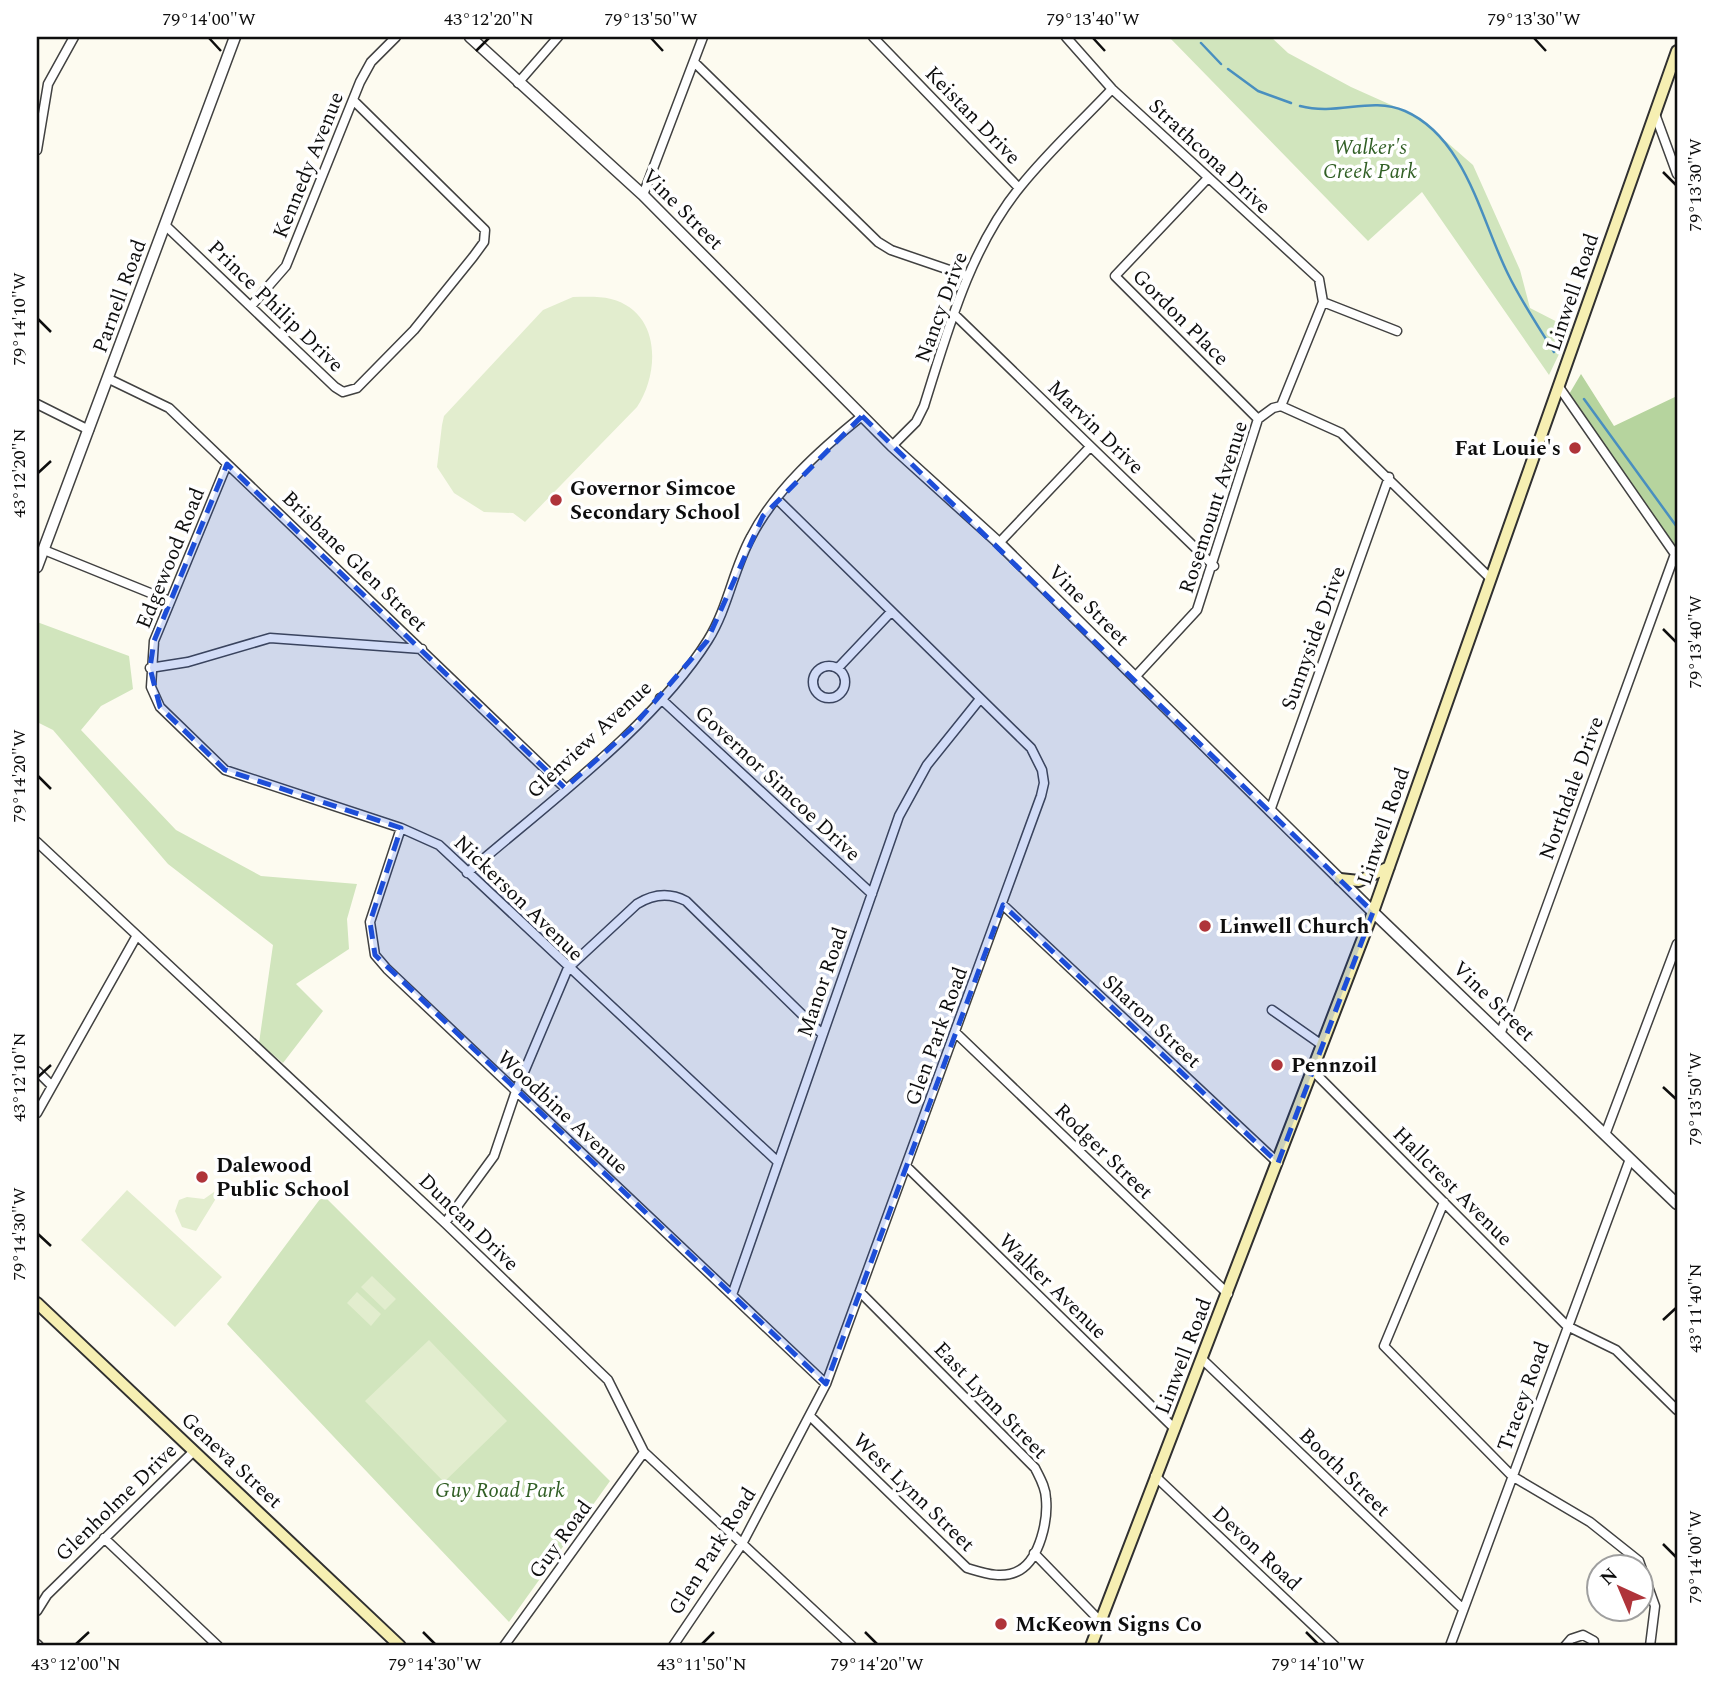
<svg xmlns="http://www.w3.org/2000/svg" width="1714" height="1683" font-family="Spectral,serif">
<style>
.green{fill:#d1e5bd}
.forest{fill:#b6d49e}
.pitch{fill:#e2edce}
.lines{fill:none;stroke-linecap:round;stroke-linejoin:round}
.stream{stroke:#498fbf;stroke-width:2.5}
.minor-casing{stroke:#414141;stroke-width:11}
.tertiary-casing{stroke:#414141;stroke-width:13}
.secondary-casing{stroke:#303030;stroke-width:14}
.minor{stroke:#fff;stroke-width:8}
.tertiary{stroke:#fff;stroke-width:10}
.secondary{stroke:#f6efb2;stroke-width:10}
.marked{fill:#1d4ed8;fill-opacity:0.2;stroke:#1d4ed8;stroke-width:5;stroke-dasharray:14 9;stroke-linejoin:round}
.ticks{fill:none;stroke:#0e0e0e;stroke-width:2.5}
.poi-dot{fill:#af343a;stroke:#fff;stroke-width:2.5}
.labels{text-anchor:middle;stroke-width:7;stroke-linejoin:round;paint-order:stroke}
.street-label{font-size:21px;fill:#0e0e0e;stroke:#fff}
.park-label{font-size:21px;font-style:italic;fill:#315f25;stroke:#fff}
.poi-label{font-size:21px;font-weight:bold;fill:#0e0e0e;stroke:#fff;text-anchor:start}
.neatline{fill:none;stroke:#0e0e0e;stroke-width:2.5}
.ticks-label{font-size:18px;text-anchor:middle;fill:#0e0e0e}
</style>
<rect width="100%" height="100%" fill="#fdfbf0"/>
<!-- green -->
<path class="green" d="M1169 37H1271L1288 53 1351 87 1418 117 1473 165 1520 270 1530 308 1571 329 1549 375 1422 192 1368 241Z
M37 622 129 656 133 689 101 706 81 730 176 830 261 876 357 884 347 919 349 949 296 984 323 1011 283 1063 259 1043 273 945 168 864 53 730 37 722Z
M323 1195 610 1481 509 1622 227 1324Z"/>
<!-- forest -->
<path class="forest" d="M1581 374 1614 426 1677 396V556L1575 419 1568 396Z"/>
<!-- pitch -->
<path class="pitch" d="M573 297C585 297 599 296 611 299 661 312 660 372 637 407L525 522 513 513 484 512 454 493 437 467 442 425 444 416 543 310Z
M127 1190 222 1277 175 1327 81 1240Z
M214 1192 215 1200 196 1231 182 1227 175 1211 179 1200 187 1197 204 1199Z
M372 1276 396 1299 385 1310 361 1287Z
M357 1292 381 1314 371 1326 347 1303Z
M429 1340 507 1421 444 1482 365 1401Z"/>
<g class="lines">
<!-- stream -->
<path class="stream" d="M1201 43 1221 64
M1228 69 1258 91 1291 103
M1300 106C1339 116 1370 96 1405 111 1466 138 1481 220 1508 274 1521 301 1538 326 1554 352
M1584 399 1677 527"/>
<!-- minor casing -->
<g class="minor-casing">
<path id="minor" d="M873 37 1019 188
M1066 37 1112 89 1319 279 1323 302
M694 62 878 242 891 250 967 276
M518 83 558 37
M1655 114 1677 174
M37 150 48 84 74 37
M1208 178 1115 276 1258 419
M643 195 703 37
M165 225 335 387 343 392 357 388 414 330 473 257 484 242 485 230 353 100
M1323 302 1397 331
M252 305 286 266 360 82 371 62 396 37
M954 314 1214 566
M109 379 169 408 565 788
M1559 387 1677 557
M37 404 89 430
M1281 406 1341 433 1490 578
M1281 406 1323 302
M892 446 916 422 924 406C948 330 969 250 1020 187 1048 152 1082 121 1112 89
M227 464 154 641 151 687 160 707 225 770 401 828 439 845 778 1162
M999 543 1090 447
M44 550 170 601
M813 682a16 16 0 1 1 32 0a16 16 0 1 1-32 0Z
M150 668 188 662 270 638 422 649
M838 668 891 612
M1135 677 1197 610 1258 419 1273 408 1281 406
M660 698 872 894
M1270 811 1389 477
M401 828 370 922 375 955 387 969 826 1384
M37 842 445 1223 608 1380 644 1452 852 1646
M467 873C543 807 655 725 708 640 728 608 733 570 751 537 775 490 821 449 862 416
M1003 905 1278 1163
M1272 1010 1322 1045
M956 1033 1228 1294
M1500 1035 1675 554
M37 1071 52 1086
M1313 1071 1567 1326 1616 1350 1677 1410
M37 1113 136 937
M1605 1135 1677 944
M907 1167 1175 1429
M1444 1202 1384 1346 1512 1476 1590 1522 1639 1561 1655 1606 1650 1646
M445 1223 494 1156 516 1091 568 968 637 904C653 894 669 892 686 901L822 1034
M732 1295 899 816 927 765 980 699
M1202 1359 1463 1609
M811 1417 967 1568C984 1573 1003 1580 1020 1570 1040 1558 1048 1520 1046 1499 1046 1488 1040 1478 1035 1468L860 1292
M1155 1476 1335 1646
M104 1538 218 1646
M1034 1553 1101 1622
M37 1611 47 1595 194 1451
M37 1644 39 1646
M504 1646 644 1452
M673 1646 742 1544 826 1384 1041 796 1044 783 1042 770 1031 748 777 499
M1450 1646 1630 1159
M1565 1646 1571 1639 1583 1635 1594 1641V1646"/>
</g>
<!-- tertiary casing -->
<g class="tertiary-casing">
<path id="tertiary" d="M470 37 643 195 892 446 999 543 1373 912 1677 1204
M37 567 235 37"/>
</g>
<!-- secondary casing -->
<g class="secondary-casing">
<path id="secondary" d="M1340 879 1359 881 1389 867
M37 1303 400 1646
M1091 1646 1373 912 1677 51"/>
</g>
<!-- minor -->
<use href="#minor" class="minor"/>
<!-- tertiary -->
<use href="#tertiary" class="tertiary"/>
<!-- secondary -->
<use href="#secondary" class="secondary"/>
</g>
<!-- marked area -->
<path class="marked" d="M862 416 1373 912 1278 1163 1003 905 826 1384 375 955 370 922 401 828 225 770 160 707 150 668 154 641 227 464 565 788 631 729 707 641 763 516Z"/>
<!-- ticks -->
<path class="ticks" d="M209 38 221 51M651 38 663 51M1093 38 1105 51M1534 38 1546 51M476 51 489 38M1663 172 1676 185M38 319 51 332M38 473 51 461M1663 629 1676 642M38 776 51 789M38 1077 51 1065M1663 1087 1676 1099M38 1234 51 1246M1663 1320 1676 1308M1663 1544 1676 1557M423 1632 435 1644M865 1632 877 1644M1306 1632 1318 1644M76 1644 89 1632M702 1644 714 1632"/>
<!-- markers -->
<g class="poi-dot">
<circle cx="1575" cy="448" r="7"/>
<circle cx="556" cy="500" r="7"/>
<circle cx="1205" cy="926" r="7"/>
<circle cx="1277" cy="1065" r="7"/>
<circle cx="202" cy="1177" r="7"/>
<circle cx="1001" cy="1624" r="7"/>
</g>
<g class="labels">
<!-- street labels -->
<g class="street-label">
<text transform="translate(973 115) rotate(46)" y="7">Keistan Drive</text>
<text transform="translate(1210 156) rotate(43)" y="7">Strathcona Drive</text>
<text transform="translate(308 165) rotate(-68)" y="7">Kennedy Avenue</text>
<text transform="translate(683 209) rotate(45)" y="7">Vine Street</text>
<text transform="translate(1572 292) rotate(-71)" y="7">Linwell Road</text>
<text transform="translate(119 296) rotate(-70)" y="7">Parnell Road</text>
<text transform="translate(276 306) rotate(44)" y="7">Prince Philip Drive</text>
<text transform="translate(941 307) rotate(-70)" y="7">Nancy Drive</text>
<text transform="translate(1181 317) rotate(45)" y="7">Gordon Place</text>
<text transform="translate(1096 427) rotate(44)" y="7">Marvin Drive</text>
<text transform="translate(1213 507) rotate(-72)" y="7">Rosemount Avenue</text>
<text transform="translate(170 558) rotate(-68)" y="7">Edgewood Road</text>
<text transform="translate(355 561) rotate(44)" y="7">Brisbane Glen Street</text>
<text transform="translate(1089 605) rotate(45)" y="7">Vine Street</text>
<text transform="translate(1313 638) rotate(-70)" y="7">Sunnyside Drive</text>
<text transform="translate(589 739) rotate(-43)" y="7">Glenview Avenue</text>
<text transform="translate(778 783) rotate(43)" y="7">Governor Simcoe Drive</text>
<text transform="translate(1571 788) rotate(-70)" y="7">Northdale Drive</text>
<text transform="translate(1383 826) rotate(-71)" y="7">Linwell Road</text>
<text transform="translate(519 898) rotate(44)" y="7">Nickerson Avenue</text>
<text transform="translate(822 982) rotate(-71)" y="7">Manor Road</text>
<text transform="translate(1494 1001) rotate(44)" y="7">Vine Street</text>
<text transform="translate(1152 1021) rotate(43)" y="7">Sharon Street</text>
<text transform="translate(936 1036) rotate(-70)" y="7">Glen Park Road</text>
<text transform="translate(563 1112) rotate(43)" y="7">Woodbine Avenue</text>
<text transform="translate(1104 1151) rotate(44)" y="7">Rodger Street</text>
<text transform="translate(1453 1186) rotate(45)" y="7">Hallcrest Avenue</text>
<text transform="translate(469 1222) rotate(44)" y="7">Duncan Drive</text>
<text transform="translate(1053 1286) rotate(44)" y="7">Walker Avenue</text>
<text transform="translate(1183 1356) rotate(-69)" y="7">Linwell Road</text>
<text transform="translate(1523 1396) rotate(-70)" y="7">Tracey Road</text>
<text transform="translate(991 1400) rotate(46)" y="7">East Lynn Street</text>
<text transform="translate(232 1460) rotate(43)" y="7">Geneva Street</text>
<text transform="translate(1345 1472) rotate(44)" y="7">Booth Street</text>
<text transform="translate(914 1492) rotate(44)" y="7">West Lynn Street</text>
<text transform="translate(116 1502) rotate(-44)" y="7">Glenholme Drive</text>
<text transform="translate(560 1539) rotate(-54)" y="7">Guy Road</text>
<text transform="translate(1257 1548) rotate(43)" y="7">Devon Road</text>
<text transform="translate(712 1551) rotate(-58)" y="7">Glen Park Road</text>
</g>
<!-- park labels -->
<g class="park-label">
<text x="1370" y="154">Walker's<tspan x="1370" dy="24">Creek Park</tspan></text>
<text x="500" y="1497">Guy Road Park</text>
</g>
<!-- poi labels -->
<g class="poi-label">
<text x="1561" y="455" text-anchor="end">Fat Louie's</text>
<text x="570" y="495">Governor Simcoe<tspan x="570" dy="24">Secondary School</tspan></text>
<text x="1219" y="933">Linwell Church</text>
<text x="1291" y="1072">Pennzoil</text>
<text x="216" y="1172">Dalewood<tspan x="216" dy="24">Public School</tspan></text>
<text x="1015" y="1631">McKeown Signs Co</text>
</g>
</g>
<!-- border -->
<rect width="1714" height="1683" fill="none" stroke="#ffffff" stroke-width="77"/>
<!-- north arrow -->
<g transform="translate(1620 1588) rotate(316)"><circle r="33" fill="#ffffff" stroke="#9f9f9f" stroke-width="2"/>
<path d="M0-5L12 26L0 18L-12 26Z" fill="#af343a"/>
<text y="-10" font-size="19" font-weight="bold" text-anchor="middle" fill="#0e0e0e">N</text>
</g>
<rect x="38" y="38" width="1638" height="1606" class="neatline"/>
<g class="ticks-label">
<text x="209" y="25">79°14'00"W</text>
<text x="489" y="25">43°12'20"N</text>
<text x="651" y="25">79°13'50"W</text>
<text x="1093" y="25">79°13'40"W</text>
<text x="1534" y="25">79°13'30"W</text>
<text transform="translate(1695 185) rotate(-90)" y="6">79°13'30"W</text>
<text transform="translate(19 319) rotate(-90)" y="6">79°14'10"W</text>
<text transform="translate(19 473) rotate(-90)" y="6">43°12'20"N</text>
<text transform="translate(1695 642) rotate(-90)" y="6">79°13'40"W</text>
<text transform="translate(19 776) rotate(-90)" y="6">79°14'20"W</text>
<text transform="translate(19 1077) rotate(-90)" y="6">43°12'10"N</text>
<text transform="translate(1695 1099) rotate(-90)" y="6">79°13'50"W</text>
<text transform="translate(19 1234) rotate(-90)" y="6">79°14'30"W</text>
<text transform="translate(1695 1308) rotate(-90)" y="6">43°11'40"N</text>
<text transform="translate(1695 1557) rotate(-90)" y="6">79°14'00"W</text>
<text x="76" y="1670">43°12'00"N</text>
<text x="435" y="1670">79°14'30"W</text>
<text x="702" y="1670">43°11'50"N</text>
<text x="877" y="1670">79°14'20"W</text>
<text x="1318" y="1670">79°14'10"W</text>
</g>
</svg>
